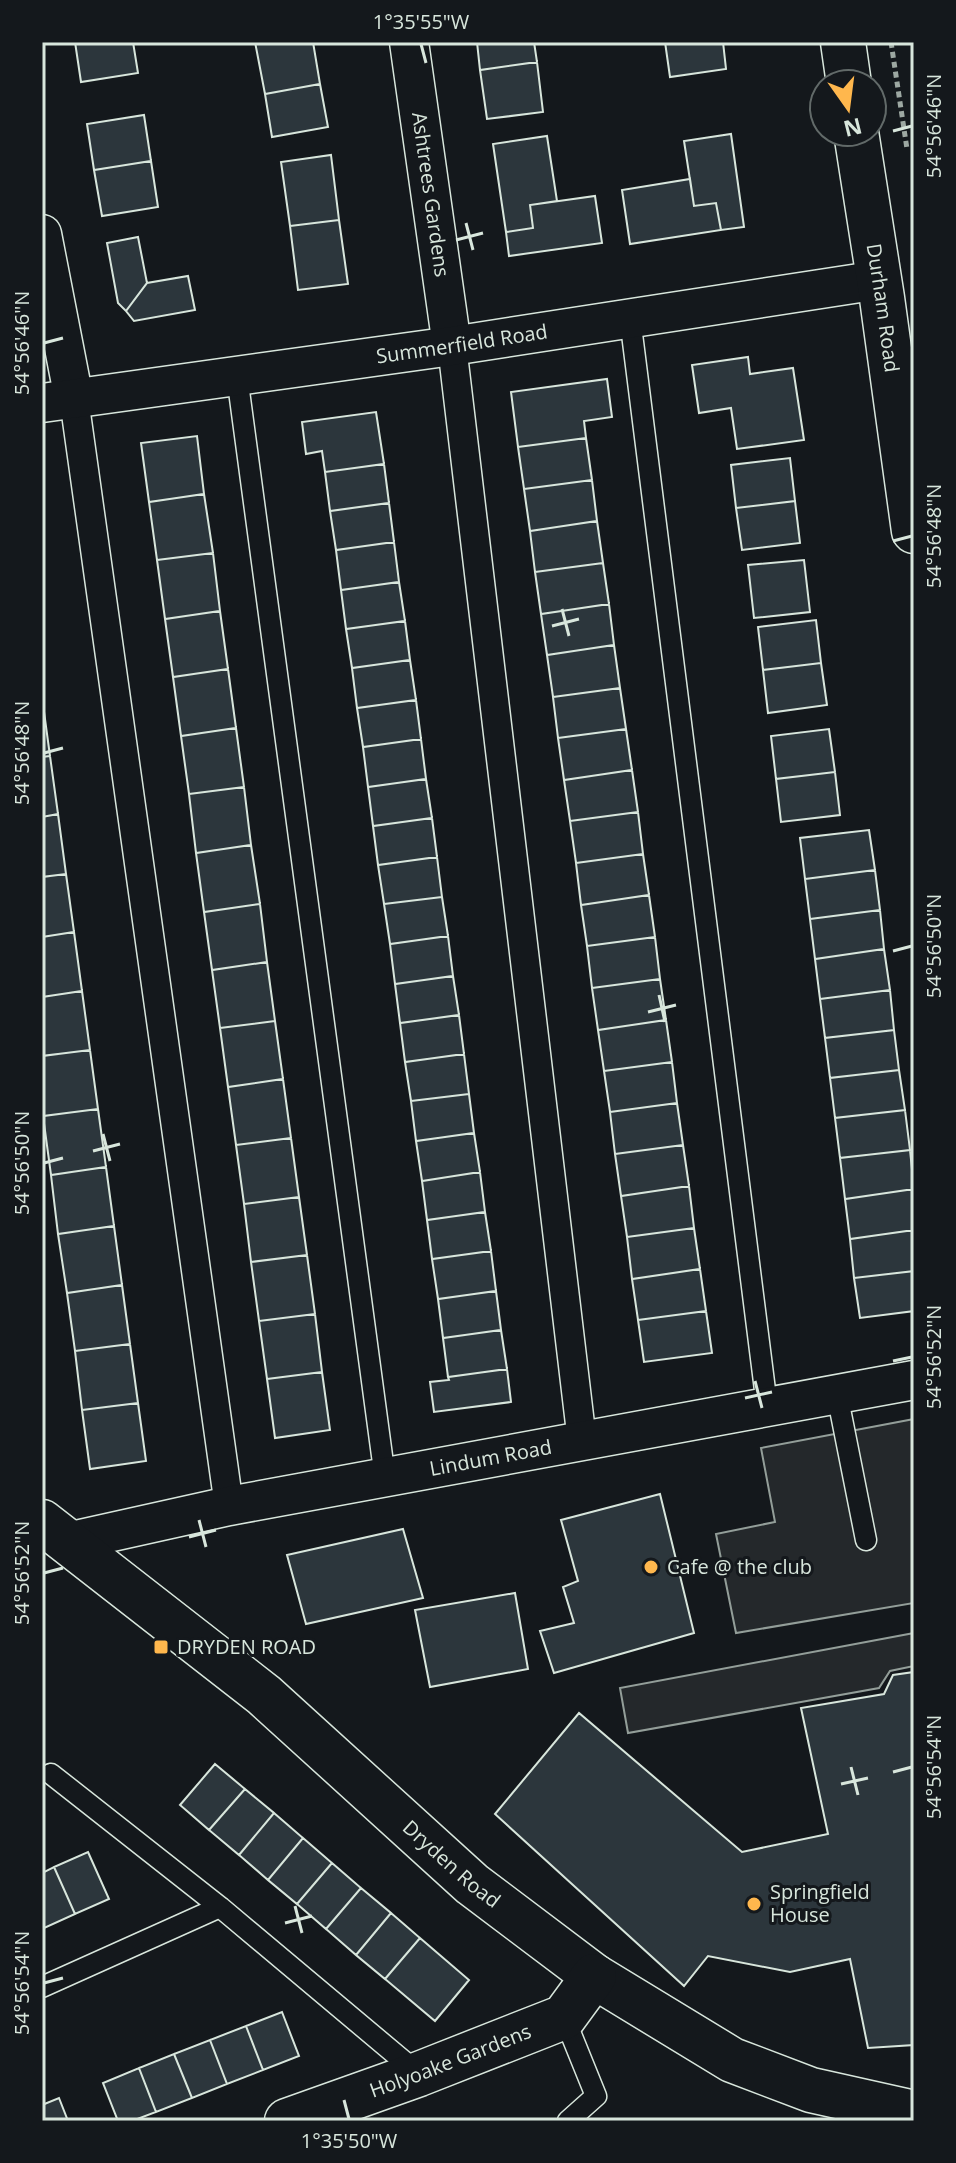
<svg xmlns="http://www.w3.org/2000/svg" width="956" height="2163" font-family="'Open Sans',sans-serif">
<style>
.parking{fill:#24282b;stroke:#939e99;stroke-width:2}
.building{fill:#2c363c;stroke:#d8e6dc;stroke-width:2}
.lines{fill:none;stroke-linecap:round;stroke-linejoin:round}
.service-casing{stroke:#d8e6dc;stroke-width:23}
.pedestrian-casing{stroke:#d8e6dc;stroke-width:31}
.minor-casing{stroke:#d8e6dc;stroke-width:41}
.tertiary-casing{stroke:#d8e6dc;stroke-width:47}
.primary-casing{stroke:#d8e6dc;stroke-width:47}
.path{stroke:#9da8a2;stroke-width:5;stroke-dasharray:6 4;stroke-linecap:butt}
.service{stroke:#14181c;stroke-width:20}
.pedestrian{stroke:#14181c;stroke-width:28}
.minor{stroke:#14181c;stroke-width:38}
.tertiary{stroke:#14181c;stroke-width:44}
.primary{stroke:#14181c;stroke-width:44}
.ticks{fill:none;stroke:#d8e6dc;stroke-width:3}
.poi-dot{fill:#ffb74d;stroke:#14181c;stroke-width:3}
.labels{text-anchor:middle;stroke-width:6;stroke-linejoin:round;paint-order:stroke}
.street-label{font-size:20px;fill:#d8e6dc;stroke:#14181c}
.poi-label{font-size:20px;fill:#d8e6dc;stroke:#14181c;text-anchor:start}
.neatline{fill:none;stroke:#d8e6dc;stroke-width:3}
.ticks-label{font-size:20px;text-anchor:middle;fill:#d8e6dc}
</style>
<rect width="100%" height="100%" fill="#14181c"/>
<!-- parking -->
<path class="parking" d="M914 1419V1603L736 1633 716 1534 775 1522 761 1448Z
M914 1633V1666L890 1671 879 1688 628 1733 620 1688Z"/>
<!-- building -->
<path class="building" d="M75 42H133L138 73 81 82Z
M255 42H313L320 84 265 94Z
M477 42H534L537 62 480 70Z
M665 42H723L726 69 670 77Z
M537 62 543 112 487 119 480 70Z
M320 84 328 127 272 137 265 94Z
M144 115 151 161 94 170 87 124Z
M731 134 744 227 721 230 716 203 694 206 684 141Z
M547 136 557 201 530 205 533 228 506 232 493 144Z
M331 155 339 220 290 226 281 162Z
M151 161 158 207 102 216 94 170Z
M690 179 694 206 716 203 721 230 630 244 622 190Z
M595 196 602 243 509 256 506 232 533 228 530 205Z
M339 220 348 284 298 290 290 226Z
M138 237 147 283 126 311 118 303 107 243Z
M188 276 195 310 134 321 126 311 147 283Z
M748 357 750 374 793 368 804 440 737 449 731 408 699 413 692 365Z
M607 379 612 417 584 421 586 438 518 447 511 392Z
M376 412 384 464 325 472 322 451 306 454 302 422Z
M197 436 204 494 149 502 141 443Z
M586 438 592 480 524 489 518 447Z
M790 458 795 501 736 508 731 465Z
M384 464 389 503 330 511 325 472Z
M592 480 597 521 530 531 524 489Z
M204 494 213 553 157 560 149 502Z
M795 501 800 543 742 550 736 508Z
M389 503 394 542 336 550 330 511Z
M597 521 603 563 535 572 530 531Z
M394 542 399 582 341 590 336 550Z
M213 553 220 611 165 619 157 560Z
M804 560 810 612 754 618 748 565Z
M603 563 609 604 541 614 535 572Z
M399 582 405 621 346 629 341 590Z
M609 604 614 645 547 655 541 614Z
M220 611 228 669 173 677 165 619Z
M816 620 821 663 763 670 758 627Z
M405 621 410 660 352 668 346 629Z
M614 645 620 688 553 697 547 655Z
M410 660 416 700 357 708 352 668Z
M821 663 827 705 768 713 763 670Z
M228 669 236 728 181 736 173 677Z
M620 688 626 729 558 738 553 697Z
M42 697 50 756 42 757Z
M416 700 421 739 363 747 357 708Z
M236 728 244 787 189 794 181 736Z
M626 729 632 770 564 780 558 738Z
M829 729 835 772 776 779 771 736Z
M421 739 426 779 368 787 363 747Z
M50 756 58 814 42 817V757Z
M632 770 638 812 570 821 564 780Z
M835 772 840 815 781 822 776 779Z
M426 779 432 818 373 826 368 787Z
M244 787 251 845 196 853 189 794Z
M638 812 643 854 576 863 570 821Z
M58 814 66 874 42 877V817Z
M432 818 437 857 378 865 373 826Z
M869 830 875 870 805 879 800 838Z
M251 845 260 904 204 912 196 853Z
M643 854 649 895 581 905 576 863Z
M437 857 442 897 384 904 378 865Z
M875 870 880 910 810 919 805 879Z
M66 874 74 932 42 937V877Z
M649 895 655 937 587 946 581 905Z
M442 897 448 936 390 944 384 904Z
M260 904 267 962 212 970 204 912Z
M880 910 884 949 815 959 810 919Z
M74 932 82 991 42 997V937Z
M448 936 453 976 395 984 390 944Z
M655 937 660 979 592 988 587 946Z
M884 949 890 990 820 999 815 959Z
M267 962 275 1021 220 1028 212 970Z
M453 976 459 1015 400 1023 395 984Z
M660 979 666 1020 598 1030 592 988Z
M890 990 894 1030 825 1038 820 999Z
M82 991 90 1050 42 1056V997Z
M459 1015 464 1054 405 1062 400 1023Z
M666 1020 672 1062 604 1071 598 1030Z
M275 1021 283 1079 228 1087 220 1028Z
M894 1030 899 1070 830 1078 825 1038Z
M90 1050 98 1109 43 1116 42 1056Z
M464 1054 469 1094 411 1101 405 1062Z
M672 1062 677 1103 610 1112 604 1071Z
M899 1070 905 1110 835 1118 830 1078Z
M283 1079 291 1138 236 1145 228 1087Z
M469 1094 474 1133 416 1141 411 1101Z
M677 1103 683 1145 615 1154 610 1112Z
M98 1109 106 1167 51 1175 43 1116Z
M905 1110 910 1150 840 1158 835 1118Z
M474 1133 480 1172 422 1181 416 1141Z
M291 1138 299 1197 244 1204 236 1145Z
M683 1145 689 1186 621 1196 615 1154Z
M910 1150 914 1189 845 1199 840 1158Z
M106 1167 114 1226 58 1234 51 1175Z
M480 1172 485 1212 427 1220 422 1181Z
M689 1186 694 1228 627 1237 621 1196Z
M914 1189V1230L850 1239 845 1199Z
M299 1197 307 1255 251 1262 244 1204Z
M485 1212 491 1251 432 1259 427 1220Z
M114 1226 122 1285 67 1293 58 1234Z
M694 1228 700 1269 632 1279 627 1237Z
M914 1230V1271L854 1278 850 1239Z
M491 1251 496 1291 438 1299 432 1259Z
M307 1255 315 1314 259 1321 251 1262Z
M700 1269 706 1311 638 1320 632 1279Z
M914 1271V1311L860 1318 854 1278Z
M122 1285 130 1344 75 1351 67 1293Z
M496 1291 501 1330 443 1338 438 1299Z
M706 1311 712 1353 644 1362 638 1320Z
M315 1314 322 1372 267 1379 259 1321Z
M501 1330 507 1369 448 1377 443 1338Z
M130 1344 138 1403 82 1410 75 1351Z
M507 1369 511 1402 434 1412 430 1382 449 1380 448 1377Z
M322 1372 330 1430 275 1438 267 1379Z
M138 1403 146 1461 90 1469 82 1410Z
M660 1494 694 1633 554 1673 540 1631 574 1623 563 1587 578 1581 561 1520Z
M403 1529 423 1598 306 1624 287 1555Z
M515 1593 528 1669 430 1687 415 1610Z
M914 1672V2045L868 2048 850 1959 790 1972 708 1956 684 1986 495 1814 579 1713 742 1852 828 1834 801 1708 884 1694 893 1675Z
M215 1764 245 1789 209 1830 180 1805Z
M245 1789 274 1813 239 1855 209 1830Z
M274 1813 303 1838 268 1880 239 1855Z
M303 1838 332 1863 297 1904 268 1880Z
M88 1852 109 1899 75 1914 54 1867Z
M332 1863 361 1888 326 1929 297 1904Z
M54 1867 75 1914 42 1929V1873Z
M361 1888 391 1913 356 1955 326 1929Z
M391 1913 420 1938 385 1979 356 1955Z
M420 1938 469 1980 435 2021 385 1979Z
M282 2012 299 2056 263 2070 246 2026Z
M246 2026 263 2070 227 2084 210 2040Z
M210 2040 227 2084 192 2098 174 2054Z
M174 2054 192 2098 156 2112 139 2068Z
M139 2068 156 2112 132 2121H118L103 2083Z
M59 2098 68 2121H42V2105Z"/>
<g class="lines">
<!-- service casing -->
<g class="service-casing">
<path id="service" d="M630 318 767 1406
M237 376 385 1478
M837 1394 866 1540
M51 1774 220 1907 419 2074
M42 1987 220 1907
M564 2017 596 2096 568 2121"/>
</g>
<!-- pedestrian casing -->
<g class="pedestrian-casing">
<path id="pedestrian" d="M452 346 582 1441
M74 399 229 1506"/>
</g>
<!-- minor casing -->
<g class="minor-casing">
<g id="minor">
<path id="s1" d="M409 42 452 346"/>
<path d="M42 234 74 399"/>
<path id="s2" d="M42 403 452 346 879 280"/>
<path id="s3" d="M67 1542 229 1506 914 1380"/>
</g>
</g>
<!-- tertiary casing -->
<g class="tertiary-casing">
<g id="tertiary">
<path id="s4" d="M42 1522 264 1695 472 1884 594 1976 732 2060 811 2090 914 2113"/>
<path id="s5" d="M287 2121 419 2074 564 2017 594 1976"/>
</g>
</g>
<!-- primary casing -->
<g class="primary-casing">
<g id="primary">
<path d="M843 42 849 84"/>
<path id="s6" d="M856 132 882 298 914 531"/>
</g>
</g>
<!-- path -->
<path class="path" d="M891 42 907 149"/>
<!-- service -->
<use href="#service" class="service"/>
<!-- pedestrian -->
<use href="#pedestrian" class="pedestrian"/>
<!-- minor -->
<use href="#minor" class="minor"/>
<!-- tertiary -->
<use href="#tertiary" class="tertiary"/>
<!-- primary -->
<use href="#primary" class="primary"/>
</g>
<!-- ticks -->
<path class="ticks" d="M421 44 426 63M893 131 912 126M466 223 473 250M456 240 483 233M44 343 63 338M893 541 912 536M562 609 569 636M552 626 579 619M44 753 63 748M893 951 912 946M659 995 665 1022M648 1012 676 1005M103 1134 110 1161M93 1151 120 1144M44 1163 63 1158M893 1361 912 1357M755 1381 762 1408M745 1398 772 1392M199 1520 206 1547M189 1537 216 1530M44 1573 63 1568M851 1767 858 1795M893 1772 912 1767M841 1784 868 1778M295 1906 302 1933M285 1923 312 1916M44 1983 63 1978M344 2100 349 2119"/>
<!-- markers -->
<g class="poi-dot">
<circle cx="651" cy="1567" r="8"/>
<rect x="153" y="1639" width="16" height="16" rx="4"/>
<circle cx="754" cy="1904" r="8"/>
</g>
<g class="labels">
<!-- street labels -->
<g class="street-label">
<text dy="7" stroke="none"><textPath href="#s1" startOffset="154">Ashtrees Gardens</textPath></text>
<text dy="7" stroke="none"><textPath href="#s6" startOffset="178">Durham Road</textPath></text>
<text dy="7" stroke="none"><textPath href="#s2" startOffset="424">Summerfield Road</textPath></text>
<text dy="7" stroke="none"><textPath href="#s3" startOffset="432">Lindum Road</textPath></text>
<text dy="7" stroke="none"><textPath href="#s4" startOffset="534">Dryden Road</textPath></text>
<text dy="7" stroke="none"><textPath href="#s5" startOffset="174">Holyoake Gardens</textPath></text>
</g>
<!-- poi labels -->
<g class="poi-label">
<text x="667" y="1574">Cafe @ the club</text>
<text x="177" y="1654">DRYDEN ROAD</text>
<text x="770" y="1899">Springfield<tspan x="770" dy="23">House</tspan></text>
</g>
</g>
<!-- border -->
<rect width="956" height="2163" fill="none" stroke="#14181c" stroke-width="88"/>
<!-- north arrow -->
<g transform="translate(848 108) rotate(166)"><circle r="38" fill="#14181c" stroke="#626a69" stroke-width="2"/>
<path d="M0-6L14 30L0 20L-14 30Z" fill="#ffb74d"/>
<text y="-12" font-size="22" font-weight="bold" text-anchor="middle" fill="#d8e6dc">N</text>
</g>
<rect x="44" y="44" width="868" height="2075" class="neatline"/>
<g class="ticks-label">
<text x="421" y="29">1°35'55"W</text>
<text transform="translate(934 126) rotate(-90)" y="7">54°56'46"N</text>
<text transform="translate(22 343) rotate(-90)" y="7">54°56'46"N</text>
<text transform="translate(934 536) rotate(-90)" y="7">54°56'48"N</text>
<text transform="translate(22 753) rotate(-90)" y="7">54°56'48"N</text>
<text transform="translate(934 946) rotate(-90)" y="7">54°56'50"N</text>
<text transform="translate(22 1163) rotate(-90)" y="7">54°56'50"N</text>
<text transform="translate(934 1357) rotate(-90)" y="7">54°56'52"N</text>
<text transform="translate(22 1573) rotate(-90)" y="7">54°56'52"N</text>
<text transform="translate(934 1767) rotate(-90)" y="7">54°56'54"N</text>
<text transform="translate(22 1983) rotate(-90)" y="7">54°56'54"N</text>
<text x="349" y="2148">1°35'50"W</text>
</g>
</svg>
